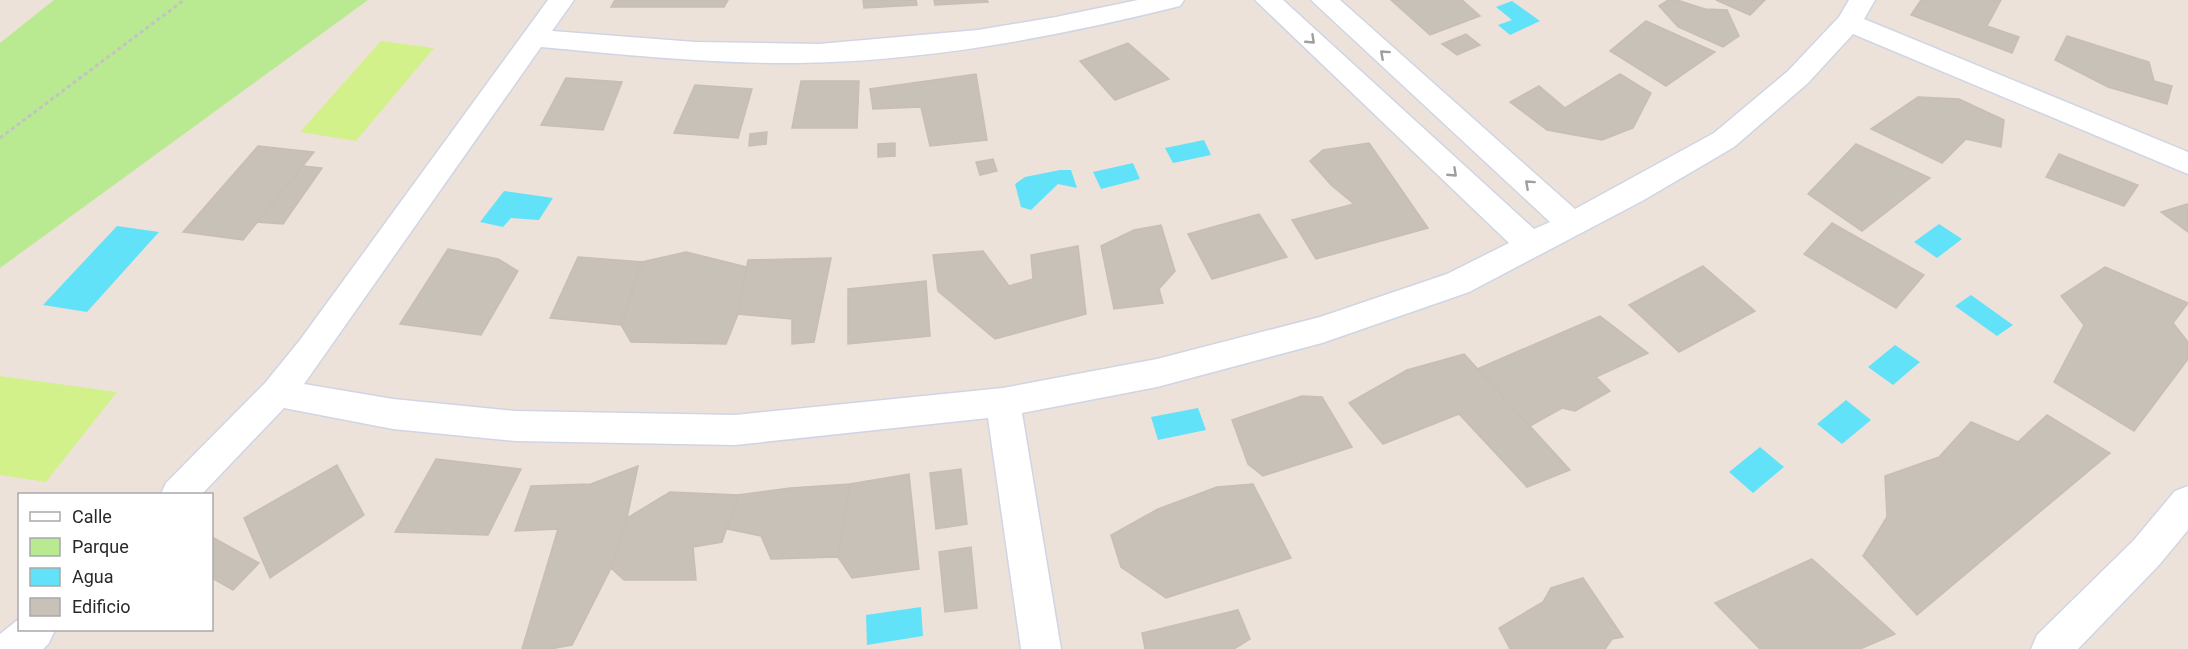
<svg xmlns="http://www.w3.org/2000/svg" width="2188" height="649" font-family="Roboto,sans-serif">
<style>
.green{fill:#b9e991}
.pitch{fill:#d2f18b}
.water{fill:#62e2f9}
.building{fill:#c7c1b8;stroke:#c8beb3;stroke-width:1.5}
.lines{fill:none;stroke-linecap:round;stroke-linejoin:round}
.street-casing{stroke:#cfd5e4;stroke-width:3}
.path{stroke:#c3c3c3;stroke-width:3;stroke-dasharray:4 3;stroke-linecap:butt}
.street{fill:#fff;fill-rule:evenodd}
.oneway{stroke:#9f9f9f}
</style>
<rect width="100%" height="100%" fill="#ede2d9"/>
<!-- green -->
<path class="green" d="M54 0H368L0 268V43Z"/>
<!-- pitch -->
<path class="pitch" d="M381 41 434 48 356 141 300 132Z
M0 376 117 392 46 482 0 475Z"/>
<!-- water -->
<path class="water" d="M1512 1 1540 21 1510 35 1498 25 1512 20 1496 7Z
M1204 140 1211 155 1173 163 1165 148Z
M1133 163 1140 179 1101 189 1093 172Z
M1060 170H1071L1077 188 1058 184 1031 210 1021 207 1015 184 1025 177Z
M504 191 553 198 539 220 511 218 503 227 480 222Z
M1939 224 1962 239 1937 258 1914 242Z
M117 226 159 232 87 312 43 305Z
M1971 295 2013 325 1997 336 1955 306Z
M1895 345 1920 362 1893 385 1868 367Z
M1846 400 1871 420 1842 444 1817 424Z
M1198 408 1206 430 1158 440 1151 417Z
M1760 447 1784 467 1753 493 1729 472Z
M921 607 923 636 867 645 866 615Z"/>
<!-- building -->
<path class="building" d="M615 0H728L724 7H611Z
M863 0H916L917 5 864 8Z
M934 0H987L988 2 935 5Z
M1391 0H1462L1480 16 1430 35Z
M1668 0H1677L1705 9 1727 10 1739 36 1723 47 1678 27 1659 6Z
M1716 0H1765L1750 15Z
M1921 0H2001L1987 26 2019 37 2012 53 1911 15Z
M1646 21 1715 52 1666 86 1610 51Z
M1466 34 1480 45 1457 55 1442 44Z
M2067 36 2149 62 2154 81 2172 86 2167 104 2108 87 2055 60Z
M1128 43 1169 79 1115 100 1080 61Z
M976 74 987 140 930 146 921 107 873 109 870 89Z
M1620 74 1651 93 1633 128 1602 140 1547 130 1510 102 1539 86 1565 108Z
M566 78 622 82 603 130 541 125Z
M801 81H859L857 128H792Z
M695 85 752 89 738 138 674 133Z
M1918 97 1959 99 2004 120 2001 147 1966 139 1942 163 1871 129Z
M767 132 766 144 749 146 750 134Z
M895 143V156L878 157V144Z
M1369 143 1428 228 1316 259 1292 220 1354 204 1331 185 1310 161 1323 150Z
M1856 144 1930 178 1862 231 1808 194Z
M258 146 314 152 243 240 183 232Z
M2059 154 2138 185 2124 206 2046 177Z
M993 159 997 171 980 175 976 162Z
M303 166 322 168 283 224 257 222Z
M2187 204H2188V232L2161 212Z
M1259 214 1287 257 1212 279 1188 234Z
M1832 223 1924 275 1896 308 1804 254Z
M1161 225 1175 271 1159 289 1163 303 1114 309 1101 246 1134 230Z
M1078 246 1086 314 995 339 938 291 933 255 983 251 1009 286 1033 279 1031 255Z
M448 249 498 259 518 271 481 335 400 324Z
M686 252 747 267 738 314 726 344 631 342 621 325 642 262Z
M578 257 642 262 621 325 550 318Z
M831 258 814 342 792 344V319L738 314 748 260Z
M1703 266 1755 311 1679 352 1629 305Z
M2105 267 2188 303 2173 323 2188 342V359L2134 431 2054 382 2084 325 2061 296Z
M926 281 930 336 848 344V289Z
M1600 316 1648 353 1596 377 1610 391 1575 411 1562 408 1530 426 1477 369Z
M1464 354 1530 426 1570 470 1527 487 1459 414 1383 444 1349 403 1407 370Z
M1302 396 1322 397 1352 447 1263 476 1248 464 1232 420Z
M2047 415 2110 453 1917 615 1863 556 1887 517 1885 476 1939 457 1971 422 2018 442Z
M436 459 521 469 488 535 395 532Z
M337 465 364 515 270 578 244 518Z
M638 466 627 518 611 568 572 645 550 649H522L558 529 515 531 531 486 591 484Z
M961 469 967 524 936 529 930 473Z
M909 474 919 569 852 578 838 557 850 484Z
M850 484 838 557 771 559 761 536 727 529 738 495 790 488Z
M1253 484 1291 558 1166 598 1121 567 1111 535 1158 509 1217 487Z
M670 492 738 495 722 542 693 547 696 580H624L611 568 627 518Z
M212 537 259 563 233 590 212 578Z
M971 547 977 608 945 612 939 552Z
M1812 559 1895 634 1860 649H1760L1715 603Z
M1583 578 1623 637 1612 639 1605 649H1510L1499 628 1543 602 1551 588Z
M1238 610 1250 639 1234 649H1145L1142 633Z"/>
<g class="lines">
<!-- street casing -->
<g class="street-casing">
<path id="street" d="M548 0H574L552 31 695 42 819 44 978 30 1056 17 1138 0H1184L1180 6C1056 37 928 61 799 63 713 64 627 55 541 47L304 384 393 399 516 411 735 415 1003 388 1157 359 1320 317 1447 274 1509 243 1255 0H1283L1534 229 1550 222 1311 0H1340L1575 209 1714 133 1788 71 1839 17 1849 0H1875L1864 19 2188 152V174L1853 34 1808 83 1734 147 1642 201 1469 292 1322 343 1157 387 1022 413 1061 649H1021L988 418 735 445 516 441 393 429 284 408 202 494H161L166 483 265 383 300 340Z
M2188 486V530L2159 565 2078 649H2031L2037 635 2133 541 2175 491Z
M20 618V630H55L49 643 43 649H0V634Z"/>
</g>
<!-- path -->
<path class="path" d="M0 138 184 0"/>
<!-- street -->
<use href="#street" class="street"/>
</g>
<!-- one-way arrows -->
<defs><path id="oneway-chevron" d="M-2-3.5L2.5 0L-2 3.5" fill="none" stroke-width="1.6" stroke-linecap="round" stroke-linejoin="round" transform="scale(1.5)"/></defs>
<g class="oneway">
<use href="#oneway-chevron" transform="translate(1311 40) rotate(43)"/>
<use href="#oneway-chevron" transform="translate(1384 54) rotate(-138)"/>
<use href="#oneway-chevron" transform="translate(1453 173) rotate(43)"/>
<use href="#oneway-chevron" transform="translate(1529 184) rotate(-138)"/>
</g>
<!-- legend -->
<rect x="18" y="493" width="195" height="138" fill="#ffffff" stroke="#a9a9a9" stroke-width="1.5"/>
<rect x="30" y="512" width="30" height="9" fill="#ffffff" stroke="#a9a9a9" stroke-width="1.5"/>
<text x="72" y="523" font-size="18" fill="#292929">Calle</text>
<rect x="30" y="538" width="30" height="18" fill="#b9e991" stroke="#a9a9a9" stroke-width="1.5"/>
<text x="72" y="553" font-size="18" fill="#292929">Parque</text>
<rect x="30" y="568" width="30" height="18" fill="#62e2f9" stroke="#a9a9a9" stroke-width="1.5"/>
<text x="72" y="583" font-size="18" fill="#292929">Agua</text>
<rect x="30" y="598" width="30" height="18" fill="#c7c1b8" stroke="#a9a9a9" stroke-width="1.5"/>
<text x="72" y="613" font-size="18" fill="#292929">Edificio</text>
</svg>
